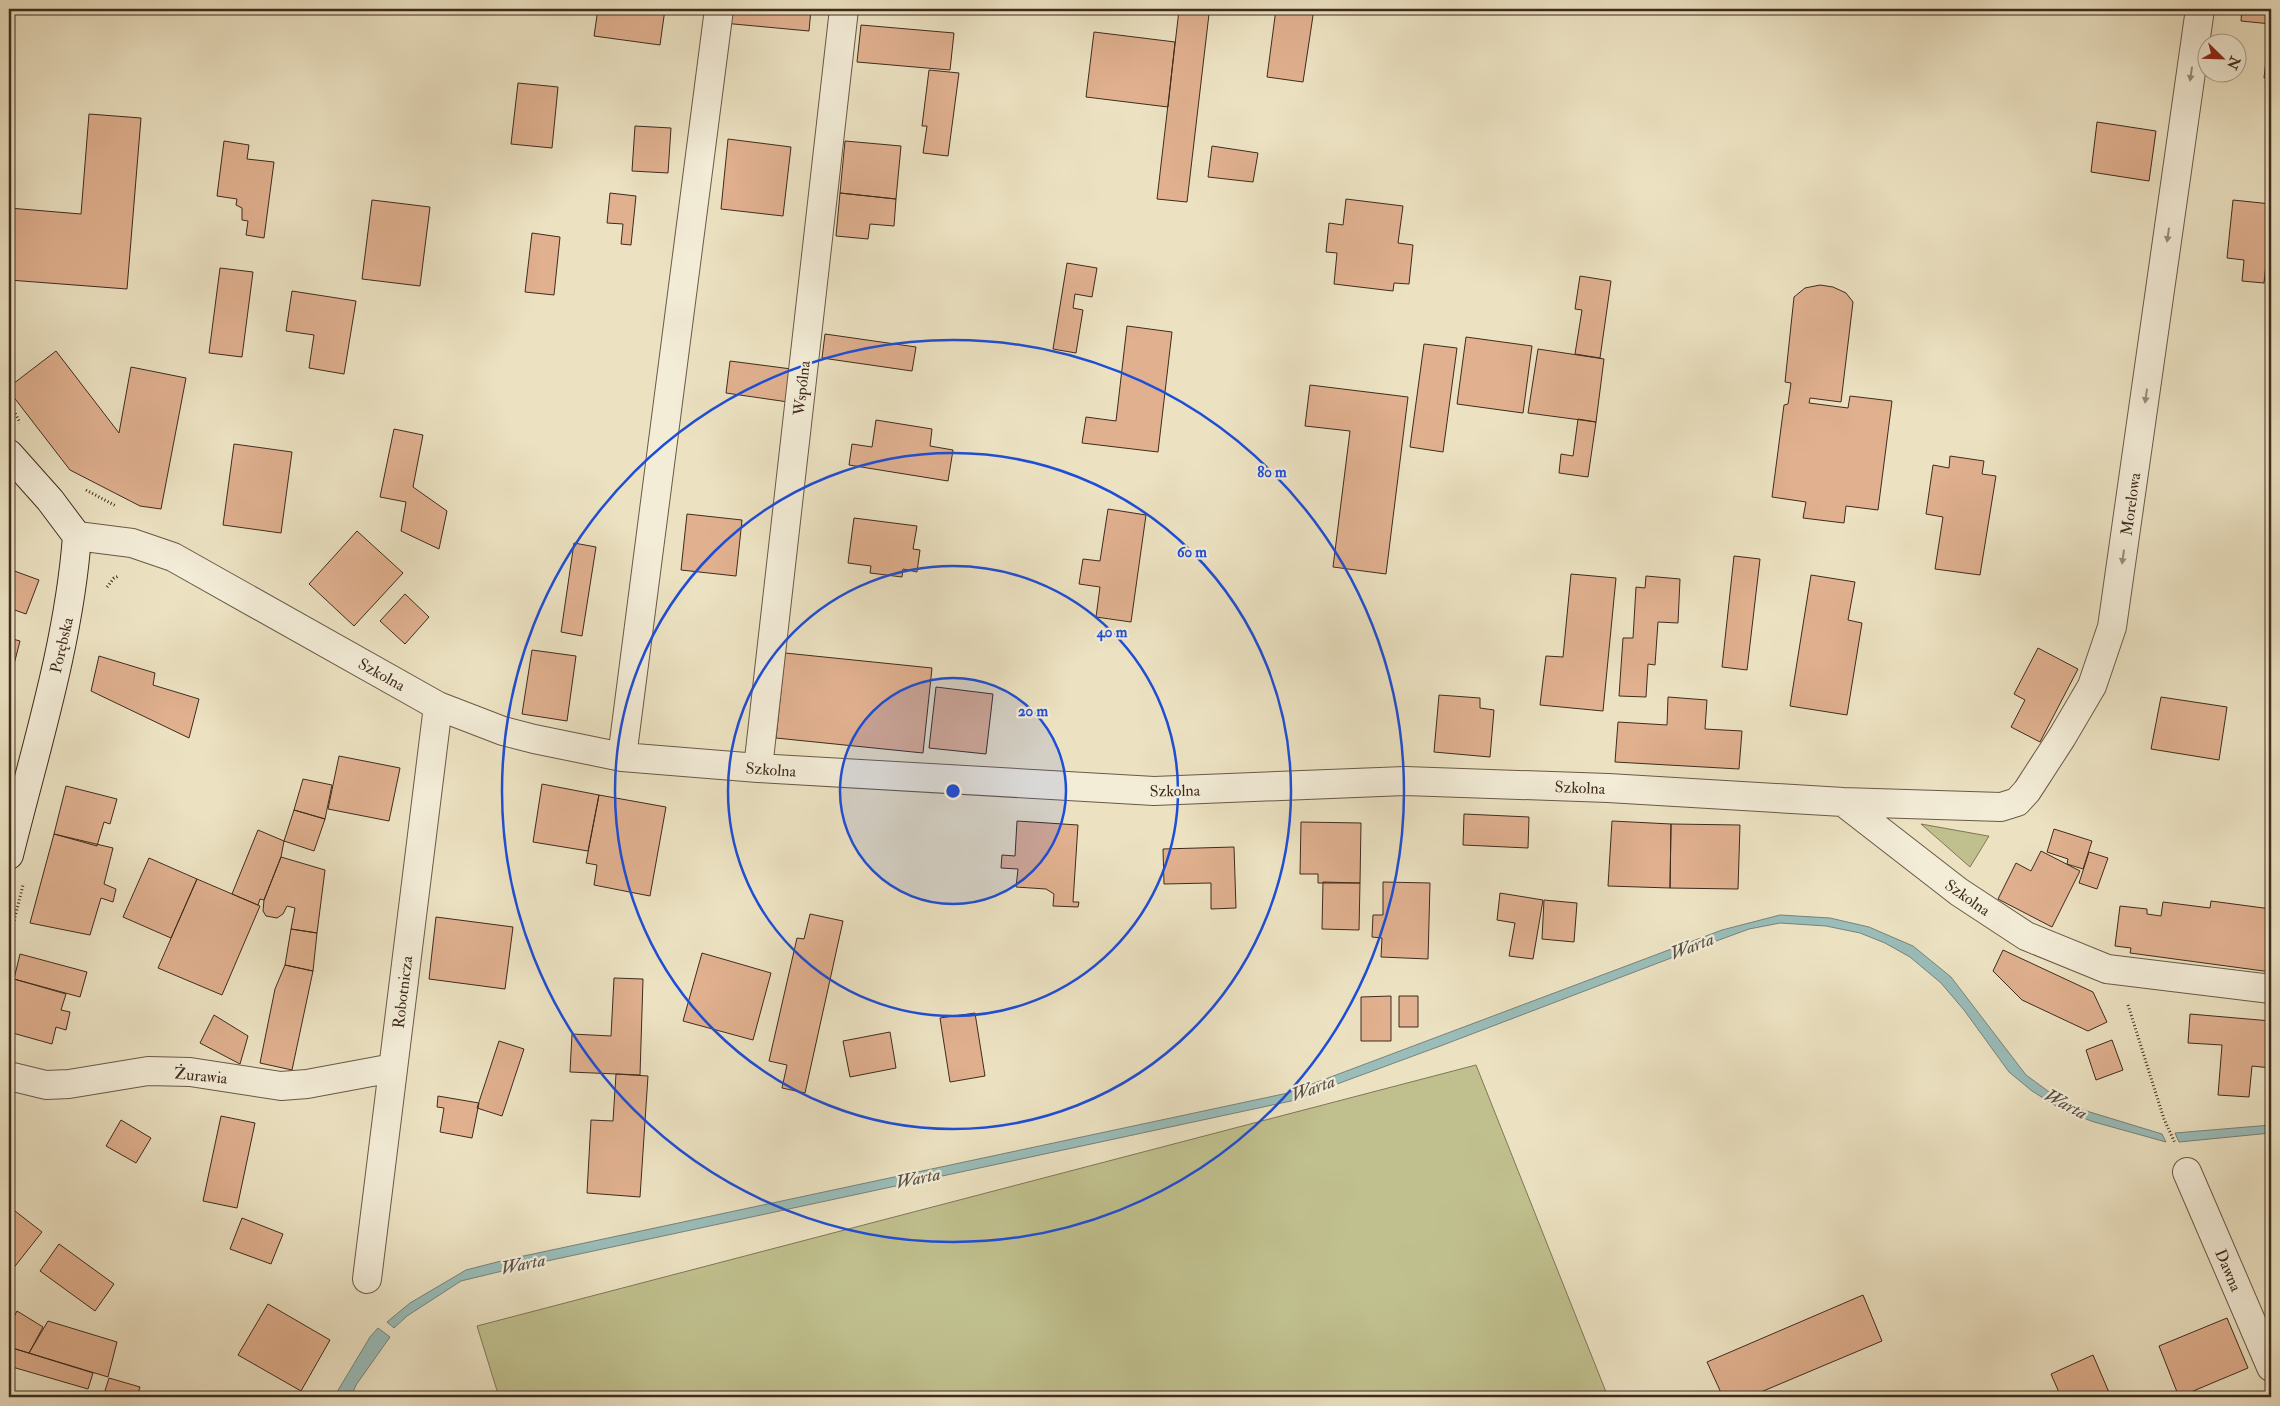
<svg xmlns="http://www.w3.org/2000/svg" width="2280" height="1406" font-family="'IM FELL Double Pica',serif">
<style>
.green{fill:#c0c08e;stroke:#807656}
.water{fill:#9abdba;stroke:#76837b}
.building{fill:#e0b08f;stroke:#3f2b1d}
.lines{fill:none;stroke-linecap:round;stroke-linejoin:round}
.street-casing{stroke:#6a5946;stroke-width:30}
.secondary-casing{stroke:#3f2b1d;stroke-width:30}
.path{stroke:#3f2b1d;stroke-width:3;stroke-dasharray:1 2.5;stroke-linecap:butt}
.street{stroke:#f3ecd7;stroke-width:28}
.secondary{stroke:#f3ecd7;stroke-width:28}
.oneway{fill:#998c7a}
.ring{fill:none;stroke:#1d4ed8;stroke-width:2.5}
.labels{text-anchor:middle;stroke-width:4.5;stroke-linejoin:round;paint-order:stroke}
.street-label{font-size:16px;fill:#3f2b1d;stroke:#f3ecd7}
.water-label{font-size:18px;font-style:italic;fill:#565044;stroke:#f3ecd7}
.centre{fill:#1d4ed8;stroke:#f3ecd7;stroke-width:2.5}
.ring-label{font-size:15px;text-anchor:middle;font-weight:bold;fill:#1d4ed8;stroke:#f3ecd7;stroke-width:4.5;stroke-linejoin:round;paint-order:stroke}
</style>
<rect width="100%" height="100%" fill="#ece2c2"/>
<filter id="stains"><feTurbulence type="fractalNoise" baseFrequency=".004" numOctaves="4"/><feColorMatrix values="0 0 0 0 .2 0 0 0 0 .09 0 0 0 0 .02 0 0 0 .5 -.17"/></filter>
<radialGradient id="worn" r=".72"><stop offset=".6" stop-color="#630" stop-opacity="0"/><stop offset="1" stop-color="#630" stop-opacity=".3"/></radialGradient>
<!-- green -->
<path class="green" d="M1921 824 1988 836H1989L1970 867Z
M1476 1065 1608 1397H499L477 1326Z"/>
<!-- water -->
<path class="water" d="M1780 915 1830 918 1869 927 1913 946 1951 977 2026 1075 2052 1094 2080 1109 2162 1134 2166 1142 2094 1122 2064 1111 2032 1091 2009 1072 1964 1010 1941 983 1910 957 1885 943 1860 933 1826 926 1780 923 1749 929 1700 947 1443 1045 1291 1101 519 1267 461 1281 407 1316 394 1328 387 1322 410 1303 466 1270 505 1260 1288 1093 1722 930Z
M2271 1125V1133L2179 1142 2175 1133Z
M378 1328 390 1337 356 1385 351 1397H334L370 1337Z"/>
<!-- building -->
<path class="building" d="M24 9H84V13Z
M598 9H665L660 45 594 36Z
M724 9H811L809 31 723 23Z
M1276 9H1314L1303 82 1267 77Z
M2242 9H2271V24L2241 21Z
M1179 10 1209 14 1187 202 1157 199Z
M861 25 954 33 950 70 857 62Z
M1094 32 1175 42 1168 107 1086 97Z
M2269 33H2271V79L2264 78Z
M929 70 959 73 948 156 923 153 927 126H922Z
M518 83 558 87 552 148 511 144Z
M89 114 141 118 127 289 9 280V208L81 214Z
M2097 122 2156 131 2149 181 2091 172Z
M635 126 671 128 668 173 632 171Z
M728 139 791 147 783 216 721 209Z
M224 141 249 145 247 159 274 162 264 238 246 235 248 221 242 220V208L236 205 237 199 217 196Z
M845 141 901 146 896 199 840 193Z
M1212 146 1258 153 1253 182 1208 177Z
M610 193 636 196 631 245 621 244 623 224 607 223Z
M840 193 896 199 894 226 870 224 868 239 836 236Z
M1346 199 1403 206 1398 243 1413 245 1409 284 1394 283 1393 291 1334 284 1337 253 1326 252 1329 223 1343 225Z
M372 200 430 207 420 286 362 279Z
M2233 200 2271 204V264H2266L2264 283 2242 281 2244 260 2227 258Z
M532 233 560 237 554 295 525 292Z
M1067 263 1097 268 1092 297 1075 294 1073 308 1083 310 1076 353 1053 349Z
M220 268 253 272 242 357 209 353Z
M1580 276 1611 281 1600 358 1575 354 1582 310 1575 309Z
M1820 285 1833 287 1846 293 1853 302 1841 402 1810 398 1809 403 1848 408 1850 396 1892 401 1878 510 1846 506 1844 523 1803 518 1806 502 1772 497 1784 405 1788 404 1791 383 1785 382 1794 297 1805 288Z
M292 291 356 301 344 374 309 368 314 335 286 331Z
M1127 326 1172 332 1158 452 1082 443 1086 417 1116 421Z
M825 334 916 347 912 371 822 358Z
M1466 337 1532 346 1523 413 1457 404Z
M1424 344 1457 348 1443 452 1410 447Z
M1538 349 1604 359 1596 422 1528 413Z
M56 351 119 433 131 367 186 378 161 509 140 506 70 470 9 391V387Z
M730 361 799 370 795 403 726 393Z
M1310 385 1408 397 1386 574 1333 567 1350 431 1305 426Z
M1578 419 1596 422 1588 477 1559 473 1561 454 1573 456Z
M876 420 932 429 930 446 953 450 948 481 849 465 852 444 872 447Z
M394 429 423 435 413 487 447 511 439 549 401 531 406 502 380 497Z
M234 444 292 452 281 533 223 525Z
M1950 456 1984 461 1982 474 1996 476 1980 575 1935 569 1943 517 1926 514 1933 465 1949 468Z
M1108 509 1146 515 1131 622 1096 617 1100 587 1079 584 1083 559 1100 561Z
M687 514 742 520 736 576 681 570Z
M854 518 917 526 913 549 920 550 917 572 903 569 902 577 870 573 871 566 848 563Z
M357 531 403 573 354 626 309 584Z
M574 543 596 547 582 636 561 632Z
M1734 556 1760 559 1747 670 1722 667Z
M9 569 39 580 26 614 9 608Z
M1571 574 1616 578 1603 711 1540 705 1546 656 1563 657Z
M1811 575 1855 582 1848 620 1862 623 1847 715 1790 706Z
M1646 576 1680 579 1678 623 1658 622 1655 665 1648 664 1646 697 1619 696 1623 638H1633L1636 587 1645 588Z
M405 594 429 617 405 644 380 621Z
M9 638 20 641 12 672 9 671Z
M2038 648 2078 669 2040 742 2011 727 2025 700 2014 694Z
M532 650 576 656 567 721 522 714Z
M785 653 932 668 923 753 776 738Z
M99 656 155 673 153 685 199 699 189 738 91 691Z
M936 687 993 694 986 754 929 748Z
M1439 695 1480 698V708L1494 710 1490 757 1434 752Z
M1668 697 1707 700 1705 729 1742 731 1739 769 1615 762 1618 722 1667 725Z
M2161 697 2227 707 2219 760 2151 749Z
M339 756 400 768 389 821 328 809Z
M303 779 332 785 325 819 294 810Z
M542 784 599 795 588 851 533 842Z
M66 786 117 799 110 824 104 822 97 846 54 834Z
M599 795 666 807 650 896 594 885 597 865 586 863Z
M294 810 325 819 314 851 284 841Z
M1464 814 1529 817 1528 848 1463 845Z
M1017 821 1078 825 1073 902H1079L1078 907 1053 906 1054 894 1046 889 1016 887 1018 869 1001 868 1002 855 1015 856Z
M1612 821 1671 824 1670 888 1608 886Z
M1301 822 1361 823 1360 883H1318V874H1300Z
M1671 824 1740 825 1738 889 1670 888Z
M2054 829 2092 841 2083 869 2067 864 2068 859 2047 852Z
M258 830 284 841 281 857 264 900 260 899 258 905 232 894Z
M54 834 113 848 104 884 116 889 113 902 101 898 90 935 30 923Z
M1234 847 1236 908 1211 909V883L1164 884 1163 849Z
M2041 851 2080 871 2052 927 1998 899 2016 863 2031 871Z
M2089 852 2108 858 2097 889 2079 883Z
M281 857 325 870 317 933 291 929 295 908 287 906 283 914 277 918 266 916 263 911 264 900Z
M149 858 197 879 171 938 123 917Z
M197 879 260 906 222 995 158 968Z
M1323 882 1360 883 1359 930 1322 929Z
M1383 882 1430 883 1428 959 1381 957 1382 938 1372 937 1373 915H1383Z
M1500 893 1543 900 1533 959 1509 956 1515 923 1497 920Z
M1544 900 1577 903 1574 942 1542 939Z
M2211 901 2271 909V972L2130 953 2131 948 2115 946 2120 906 2147 909V914L2161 916 2163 902 2210 908Z
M810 914 843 921 805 1093 782 1088 787 1065 769 1061 797 938 804 939Z
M436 917 513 927 505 989 429 979Z
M291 929 317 933 313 971 285 965Z
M2003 950 2093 992 2107 1022 2088 1031 2022 1000 1993 971Z
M702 953 771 973 753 1040 683 1021Z
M20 954 87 972 80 997 14 979Z
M285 965 313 971 292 1070 260 1063 275 989Z
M614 978 643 979 640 1075 570 1072 572 1034 611 1036Z
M14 979 66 994 61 1010 70 1012 66 1030 56 1027 52 1044 9 1032V997Z
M1391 996V1041H1361V997Z
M1399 996H1418V1027H1399Z
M975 1013 985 1076 950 1082 940 1018Z
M2190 1014 2271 1021V1068L2252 1066 2249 1097 2218 1095 2222 1045 2188 1043Z
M214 1015 248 1036 240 1064 200 1043Z
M890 1032 896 1068 850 1077 843 1041Z
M2112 1040 2123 1070 2096 1080 2086 1050Z
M499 1041 524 1049 502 1116 477 1108Z
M616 1074 648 1076 640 1197 587 1193 591 1120 613 1121Z
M438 1096 479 1103 472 1138 440 1132 444 1108 437 1107Z
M221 1116 255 1123 237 1208 203 1201Z
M121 1120 151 1138 136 1163 106 1146Z
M15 1211 42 1232 12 1270 9 1268V1216Z
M242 1218 283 1234 271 1264 230 1249Z
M59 1244 114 1284 95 1311 40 1271Z
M1863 1295 1882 1341 1749 1397H1723L1707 1362Z
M268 1304 330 1340 301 1391 238 1355Z
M17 1311 43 1327 29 1353 9 1347V1326Z
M2227 1318 2248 1368 2179 1397 2159 1346Z
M48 1321 117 1342 108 1377 29 1353Z
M9 1347 93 1373 88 1389 9 1366Z
M2093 1355 2111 1397H2061L2051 1374Z
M109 1378 140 1387 137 1397H114L104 1394Z"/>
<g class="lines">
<!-- street casing -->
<g class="street-casing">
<path id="street" d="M77 536 132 543 173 557 438 706 503 731 534 739 622 757 758 768 1154 791 1405 781 1608 788 1843 802 2001 807 2017 802 2027 791 2062 737 2092 686 2112 627 2200 9
M622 757 719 9
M758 768 844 9
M1843 802 1959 892 2026 936 2107 969 2271 989
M9 1076 46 1085 69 1084 148 1071 190 1072 281 1086 307 1084 393 1068
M2187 1172 2271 1367
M367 1279 438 706"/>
</g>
<!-- secondary casing -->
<g class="secondary-casing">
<path id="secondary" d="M9 454 50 500 77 536C69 644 35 750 9 855"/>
</g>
<!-- path -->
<path class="path" d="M9 401 20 423
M86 490 116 506
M107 587 114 578 119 576
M9 941 23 885
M2128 1005 2164 1119 2175 1143"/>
<!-- street -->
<use href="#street" class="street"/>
<!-- secondary -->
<use href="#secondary" class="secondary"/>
</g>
<!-- one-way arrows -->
<defs><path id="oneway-solid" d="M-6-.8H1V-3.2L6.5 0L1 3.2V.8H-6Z" transform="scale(1.25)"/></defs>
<g class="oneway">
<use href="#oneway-solid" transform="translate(2191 74) rotate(98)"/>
<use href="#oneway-solid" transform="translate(2168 235) rotate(98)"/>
<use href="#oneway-solid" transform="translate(2146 396) rotate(98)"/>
<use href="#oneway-solid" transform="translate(2123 557) rotate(98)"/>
</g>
<!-- distance rings -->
<circle cx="953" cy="791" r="113" fill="#1d4ed8" fill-opacity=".12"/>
<g class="ring">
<circle cx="953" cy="791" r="113"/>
<circle cx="953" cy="791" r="225"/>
<circle cx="953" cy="791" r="338"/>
<circle cx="953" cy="791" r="451"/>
</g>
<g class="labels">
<!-- street labels -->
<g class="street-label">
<text transform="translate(801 388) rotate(-84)" y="6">Wspólna</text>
<text transform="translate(2130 504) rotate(-82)" y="6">Morelowa</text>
<text transform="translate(61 645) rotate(-77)" y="6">Porębska</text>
<text transform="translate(382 674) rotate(29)" y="6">Szkolna</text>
<text transform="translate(771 769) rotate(4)" y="6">Szkolna</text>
<text transform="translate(1580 787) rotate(2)" y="6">Szkolna</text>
<text transform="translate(1175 790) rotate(-1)" y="6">Szkolna</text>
<text transform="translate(1968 897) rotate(35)" y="6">Szkolna</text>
<text transform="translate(402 992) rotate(-83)" y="6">Robotnicza</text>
<text transform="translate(201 1075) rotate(6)" y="6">Żurawia</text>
<text transform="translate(2229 1270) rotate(67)" y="6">Dawna</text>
</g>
<!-- water labels -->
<g class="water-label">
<text transform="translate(1692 946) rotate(-21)" y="6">Warta</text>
<text transform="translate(1313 1088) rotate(-20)" y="6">Warta</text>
<text transform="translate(2066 1104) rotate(28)" y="6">Warta</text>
<text transform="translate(918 1178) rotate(-12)" y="6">Warta</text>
<text transform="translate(523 1264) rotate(-12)" y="6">Warta</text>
</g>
</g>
<circle cx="953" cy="791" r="8" class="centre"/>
<g class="ring-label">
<text x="1272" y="477">80 m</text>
<text x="1192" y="557">60 m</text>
<text x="1112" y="637">40 m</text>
<text x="1033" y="716">20 m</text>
</g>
<!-- margin -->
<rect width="2280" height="1406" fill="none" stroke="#ece2c2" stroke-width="30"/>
<rect x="10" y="10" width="2260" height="1386" fill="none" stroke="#3f2b1d" stroke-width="2.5"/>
<rect x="15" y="15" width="2250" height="1376" fill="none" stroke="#3f2b1d"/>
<!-- north arrow -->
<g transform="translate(2222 58) rotate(113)"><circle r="24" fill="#f3ecd7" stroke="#ab9f8d"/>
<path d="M0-4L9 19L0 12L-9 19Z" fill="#8f2418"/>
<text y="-8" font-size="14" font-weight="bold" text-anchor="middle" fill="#3f2b1d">N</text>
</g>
<rect width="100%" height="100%" filter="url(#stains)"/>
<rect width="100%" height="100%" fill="url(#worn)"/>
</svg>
